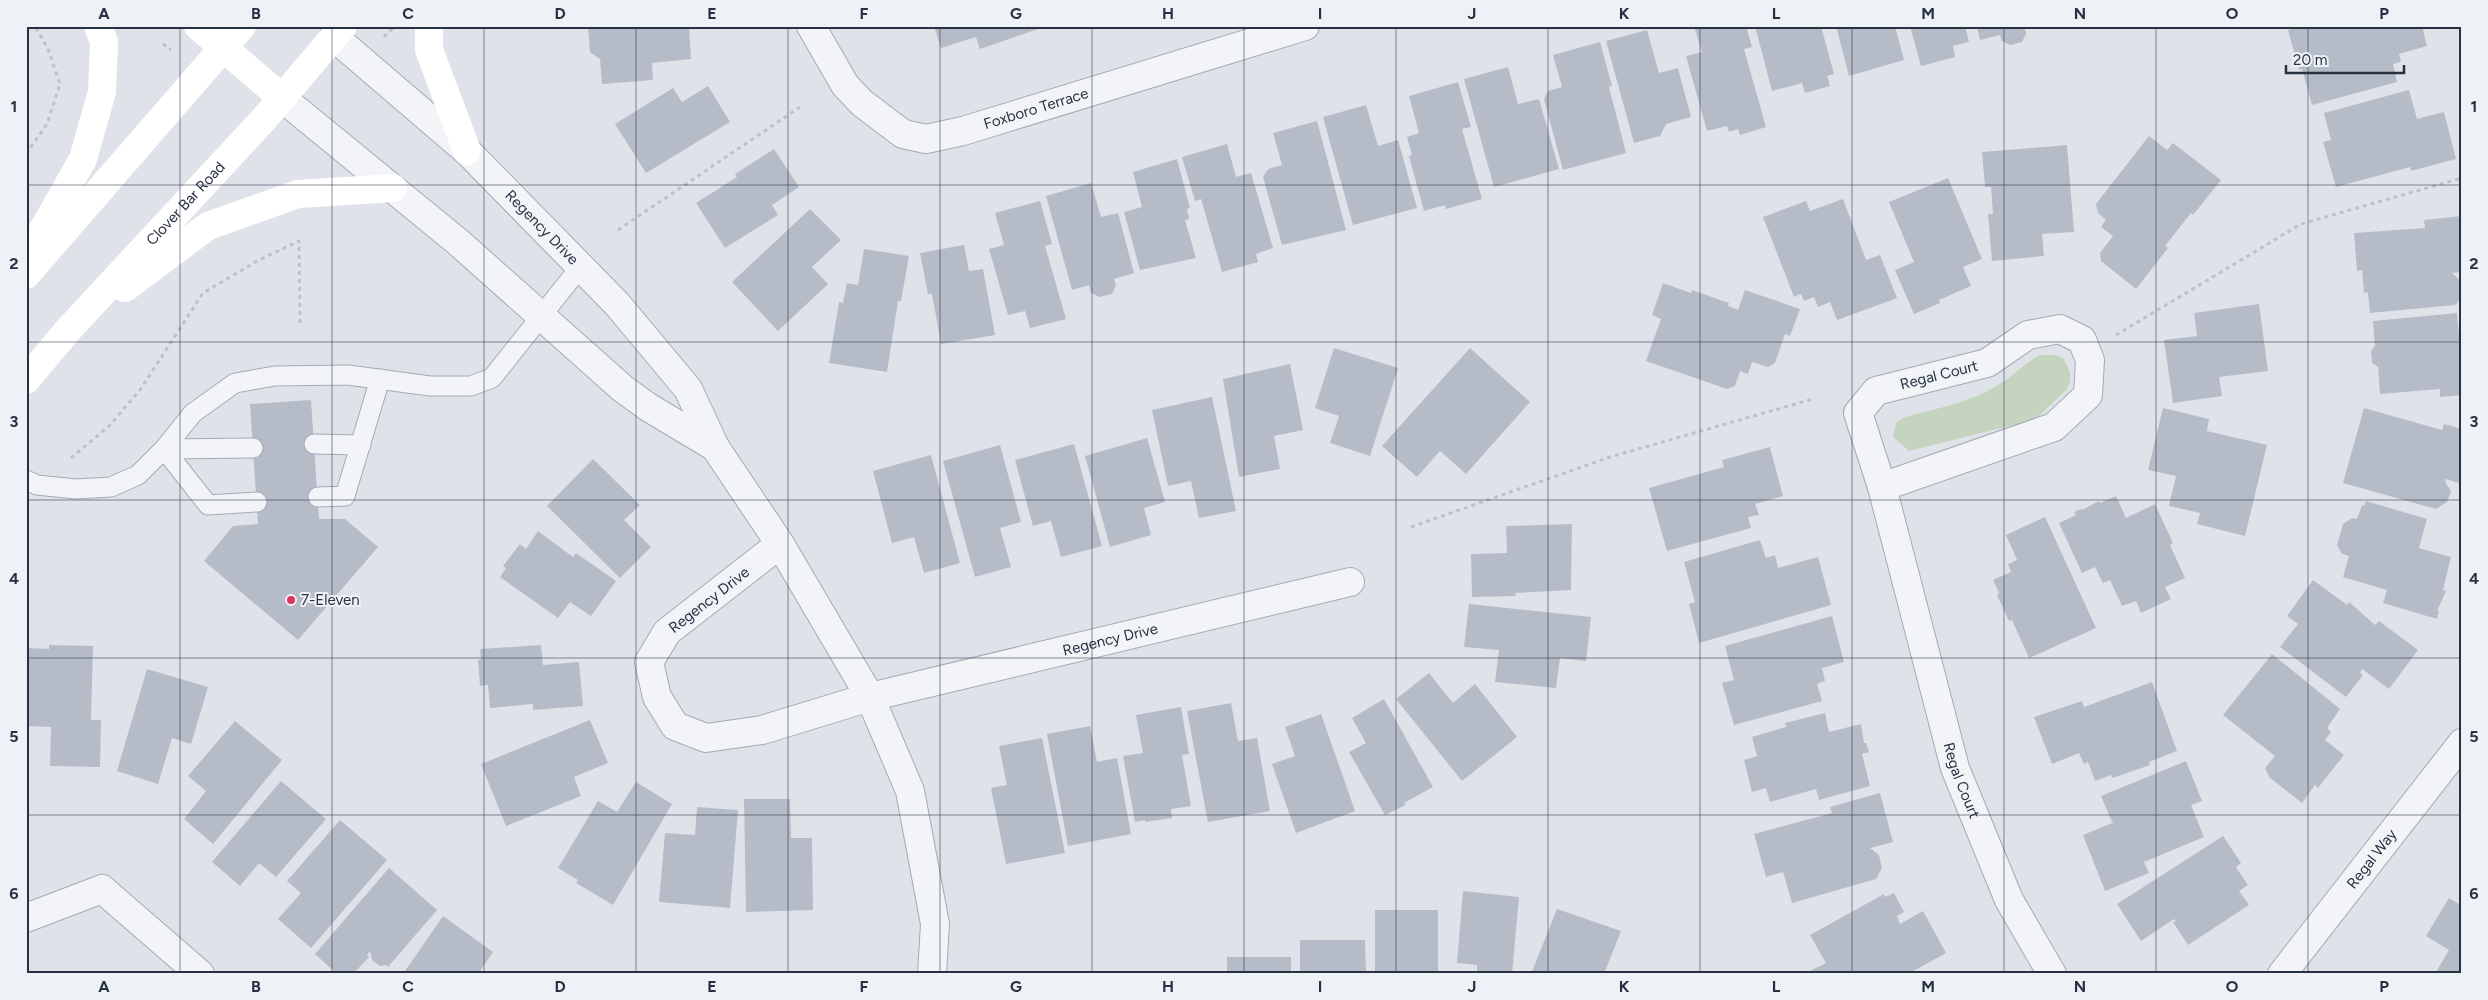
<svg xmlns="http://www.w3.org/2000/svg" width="2488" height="1000" viewBox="0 0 2488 1000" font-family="Figtree,sans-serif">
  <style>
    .green { fill: #c5d4bf }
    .building { fill: #b6bcc7 }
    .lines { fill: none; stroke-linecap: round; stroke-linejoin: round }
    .service-casing { stroke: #a4aab4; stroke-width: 21 }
    .minor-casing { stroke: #a4aab4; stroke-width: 30 }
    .tertiary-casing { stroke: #a4aab4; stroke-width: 30 }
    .path { stroke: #bdc1c8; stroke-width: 3; stroke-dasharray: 4 4; stroke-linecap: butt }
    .service { stroke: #f2f4f7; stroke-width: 19 }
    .minor { stroke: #f2f4f7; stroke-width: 28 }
    .tertiary { stroke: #f2f4f7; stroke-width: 28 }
    .secondary { stroke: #fff; stroke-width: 28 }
    .grid { fill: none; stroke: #263142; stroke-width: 1; stroke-opacity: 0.55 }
    .poi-dot { fill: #da3955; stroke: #eef2f7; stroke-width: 2 }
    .labels { text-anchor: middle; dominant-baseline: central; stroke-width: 4; stroke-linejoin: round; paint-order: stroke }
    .street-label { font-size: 15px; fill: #263142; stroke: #eef2f7 }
    .poi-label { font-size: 15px; fill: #263142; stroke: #eef2f7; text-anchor: start }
    .neatline { fill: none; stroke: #263142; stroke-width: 2 }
    .grid-label { font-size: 16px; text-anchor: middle; font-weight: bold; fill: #263142 }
  </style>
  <rect width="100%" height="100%" fill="#dfe3e9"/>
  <path class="green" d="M2040,355H2055L2063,358L2070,372V381L2067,389L2039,416L2033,420L1909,451L1893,437L1896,423L1905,417C1934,409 1967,403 1993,388C2011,379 2023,364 2040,355Z"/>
  <g class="building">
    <path d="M588,26H689L691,59L652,63L653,80L602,84L600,59L590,52Z"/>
    <path d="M934,26H1037L1038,29L980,49L976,37L941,48Z"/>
    <path d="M1694,26H1746L1752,47L1744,49L1766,127L1740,135L1738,129L1729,132L1727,126L1707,131L1686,56L1702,52Z"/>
    <path d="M1755,26H1821L1834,74L1827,76L1830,86L1805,93L1802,83L1772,91Z"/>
    <path d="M1836,26H1895L1904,60L1849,76Z"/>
    <path d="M1910,26H1965L1969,42L1953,46L1955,57L1921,66Z"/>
    <path d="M1977,26H2024L2026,34L2022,42L2010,45L2002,41L2000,35L1980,40Z"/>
    <path d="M2301,26H2422L2427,46L2399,54L2401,62L2393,64L2397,82L2312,105L2302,69L2299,70L2288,30Z"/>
    <path d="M1647,30L1659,73L1678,68L1691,117L1666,124L1660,136L1634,143L1606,41Z"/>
    <path d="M1600,42L1612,86L1609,87L1626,153L1563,170L1544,99L1548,91L1562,87L1553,55Z"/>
    <path d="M1508,67L1518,104L1539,99L1559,169L1494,187L1464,79Z"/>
    <path d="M1458,82L1471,127L1462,129L1482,199L1446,209L1445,205L1424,211L1409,156L1412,155L1407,137L1419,133L1409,96Z"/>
    <path d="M708,86L730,122L646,173L615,124L673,88L682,102Z"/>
    <path d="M2409,90L2417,119L2444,112L2456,159L2411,171L2410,167L2336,187L2323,142L2331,140L2324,113Z"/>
    <path d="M1366,105L1378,146L1398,140L1417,208L1353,225L1323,117Z"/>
    <path d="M1317,121L1346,230L1282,245L1263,177L1268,169L1282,165L1273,133Z"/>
    <path d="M2149,136L2167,150L2173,143L2221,180L2193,215L2191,213L2165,246L2168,248L2136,289L2101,261L2100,253L2113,236L2101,227L2106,220L2098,213L2096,204Z"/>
    <path d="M1227,144L1236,177L1251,173L1273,248L1256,254L1258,262L1222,272L1201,199L1195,201L1182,157Z"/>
    <path d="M2067,145L2074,232L2042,234L2044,256L1992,261L1988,214H1993L1991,187H1985L1982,152Z"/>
    <path d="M774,149L799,187L772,205L778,215L725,248L696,203L737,177L735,174Z"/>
    <path d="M1177,159L1190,208L1187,209L1189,219L1185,220L1196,258L1140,270L1124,212L1142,207L1133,172Z"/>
    <path d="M1948,178L1982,259L1963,267L1971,286L1939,300L1940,303L1914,314L1895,270L1914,262L1889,202Z"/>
    <path d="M1091,183L1101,217L1118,213L1134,273L1114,279L1116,285L1112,294L1100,297L1091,293L1089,285L1072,290L1046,196Z"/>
    <path d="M1843,199L1866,260L1880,255L1897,298L1837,320L1830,302L1818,307L1814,297L1804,301L1801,294L1794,297L1763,217L1806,201L1810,211Z"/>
    <path d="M1040,201L1052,244L1045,246L1066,319L1030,328L1025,311L1008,315L989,249L1004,245L995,213Z"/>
    <path d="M810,209L841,240L812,267L828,284L778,331L732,282Z"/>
    <path d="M2462,216V272L2452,273L2462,282V297L2455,305L2370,313L2368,292L2364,293L2362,270L2357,271L2354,233L2425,228L2424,220Z"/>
    <path d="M964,245L969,271L983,269L995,335L941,344L932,294H928L920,253Z"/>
    <path d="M864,249L909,256L901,301H898L887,372L829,363L839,302L843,303L847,283L858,285Z"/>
    <path d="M1663,283L1691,293L1692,290L1729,303L1728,306L1738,310L1745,290L1800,309L1790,336L1785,334L1775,363L1768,367L1752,362L1748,374L1740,371L1735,386L1727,389L1646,361L1661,319L1652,315Z"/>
    <path d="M2259,304L2268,371L2219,377L2222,396L2173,403L2164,340L2197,336L2194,313Z"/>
    <path d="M2457,313L2460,346H2462V395L2440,397V389L2380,394L2378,367L2372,363L2371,351L2375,346L2373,321Z"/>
    <path d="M1334,348L1398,368L1370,456L1330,443L1339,416L1315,408Z"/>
    <path d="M1470,348L1530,402L1466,474L1440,451L1417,477L1382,446Z"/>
    <path d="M1290,364L1303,430L1274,436L1280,469L1239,477L1223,379Z"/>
    <path d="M1212,397L1236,511L1199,518L1191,481L1168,486L1152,410Z"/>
    <path d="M311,400L319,519H345L378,547L298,640L204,561L233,526L258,524L250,404Z"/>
    <path d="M2163,408L2209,419L2207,431L2267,445L2245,536L2197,524L2200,513L2169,506L2176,476L2148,470Z"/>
    <path d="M2364,408L2442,430L2444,424L2462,429V484L2446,479L2445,482L2451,491L2447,502L2436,509L2343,483Z"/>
    <path d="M1147,438L1165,502L1144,508L1151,535L1110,547L1085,456Z"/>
    <path d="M1074,444L1102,546L1061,557L1051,521L1033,526L1015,460Z"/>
    <path d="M1000,445L1021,522L1000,528L1011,567L975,577L943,461Z"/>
    <path d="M1770,447L1783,496L1755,504L1759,515L1748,517L1751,528L1667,551L1649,488L1724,467L1722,460Z"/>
    <path d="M931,455L960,563L924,573L914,537L892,543L873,471Z"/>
    <path d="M593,459L640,505L624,520L651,547L620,578L547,506Z"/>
    <path d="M2116,496L2126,518L2155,504L2173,543L2170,545L2185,578L2165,587L2171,599L2141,613L2136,601L2122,606L2110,580L2103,583L2095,567L2082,573L2059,523L2076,515L2074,512L2081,509L2082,510L2099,501L2100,503Z"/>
    <path d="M2366,501L2427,519L2419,548L2451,557L2443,590L2446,591L2437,611H2439L2437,619L2383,603L2387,590L2343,577L2349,556L2342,554L2337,545L2343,524L2352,518L2357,519L2362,505L2364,506Z"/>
    <path d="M2045,517L2096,628L2029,658L2012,620L2009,621L1997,595L1999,593L1993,580L2011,572L2008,564L2017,560L2006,535Z"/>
    <path d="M1572,524L1571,590L1515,593L1516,596L1472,597L1471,554L1507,553L1506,526Z"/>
    <path d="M538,531L573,557L576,553L616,581L591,616L570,602L558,618L500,577L506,568L503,566L520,544L526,549Z"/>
    <path d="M1760,540L1766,558L1775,555L1778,568L1818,557L1831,605L1699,643L1689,604L1695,602L1684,562Z"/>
    <path d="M2313,580L2347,605L2349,602L2375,625L2379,621L2418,650L2389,689L2362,669L2360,673L2363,675L2346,697L2280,647L2298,624L2287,616Z"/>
    <path d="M1469,604L1591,617L1586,661L1560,658L1556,688L1495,682L1499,650L1464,647Z"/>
    <path d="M1832,616L1844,662L1822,668L1825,681L1817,684L1822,701L1734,725L1722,683L1734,680L1725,646Z"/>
    <path d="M49,645L93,646L91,720H101L100,767L50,766L51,727L26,726L28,648L49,649Z"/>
    <path d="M541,645L543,665L579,662L583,706L533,710V704L490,708L488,685L480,686L478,660L481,659L480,649Z"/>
    <path d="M2272,654L2340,709L2327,728L2331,732L2325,740L2344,755L2318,788L2315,785L2302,803L2269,777L2265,768L2275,756L2223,715Z"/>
    <path d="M147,669L208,687L191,744L172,738L158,784L117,771Z"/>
    <path d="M1429,673L1453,703L1475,684L1517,737L1462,781L1396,699Z"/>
    <path d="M2152,682L2177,751L2149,762L2150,765L2113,778L2111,775L2095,781L2088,762L2084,764L2079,753L2052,764L2034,717L2082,701L2084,707Z"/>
    <path d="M1384,699L1433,787L1404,803L1406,805L1385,815L1349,752L1366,743L1352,718Z"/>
    <path d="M1231,703L1238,741L1257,738L1270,811L1208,822L1187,711Z"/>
    <path d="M1181,707L1189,754L1182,755L1191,806L1171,809L1172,818L1145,822V820L1135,822L1123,756L1143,753L1136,715Z"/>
    <path d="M1825,713L1829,732L1861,724L1864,743H1866L1869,752L1862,754L1870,786L1819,800L1816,789L1770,802L1766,788L1752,792L1744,760L1757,756L1752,737L1786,727L1785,723Z"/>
    <path d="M1321,714L1355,811L1296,833L1272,764L1295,756L1285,727Z"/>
    <path d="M590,720L608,763L574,777L581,796L506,826L481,764Z"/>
    <path d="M235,721L282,760L213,844L184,819L206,791L188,776Z"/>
    <path d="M1090,726L1097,762L1117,758L1131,834L1068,846L1047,734Z"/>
    <path d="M1042,738L1065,853L1006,864L991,788L1007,785L999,746Z"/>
    <path d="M2186,761L2202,801L2191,805L2204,837L2144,862L2149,873L2105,891L2083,835L2115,822H2112L2101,796Z"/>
    <path d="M281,781L326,819L276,877L259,863L240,886L212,862Z"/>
    <path d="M636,782L672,804L613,905L576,883L578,880L558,868L598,801L617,812Z"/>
    <path d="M1880,793L1893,842L1870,848L1879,855L1882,868L1876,879L1792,903L1783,872L1766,877L1754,834L1832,813L1830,807Z"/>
    <path d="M744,799H790L791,838H812L813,910L746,912Z"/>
    <path d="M697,807L738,810L730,908L659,902L665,833L695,835Z"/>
    <path d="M340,820L387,860L311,948L278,919L301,893L287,881Z"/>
    <path d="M2223,836L2241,863L2236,867L2248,885L2239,891L2249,905L2188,945L2173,922L2176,921L2174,919L2141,941L2117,904Z"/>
    <path d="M389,868L437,910L388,967L386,965L380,966L372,960L370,951L367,955L369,957L353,974H337L315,954Z"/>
    <path d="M1463,891L1519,897L1512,974H1477V965L1457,963Z"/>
    <path d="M1894,893L1904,912L1897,916L1900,924L1923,911L1946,953L1908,974L1904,971L1899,974H1812L1810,971L1826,963L1810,935L1884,894L1885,897Z"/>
    <path d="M2449,898L2462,906V974H2435L2449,950L2426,936Z"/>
    <path d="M1557,909L1621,931L1604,974H1531Z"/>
    <rect x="1375" y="910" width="63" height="64"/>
    <path d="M443,916L493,952L478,974H403Z"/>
    <path d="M1300,940H1365L1366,974H1300Z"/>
    <rect x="1227" y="957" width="64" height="17"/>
    <rect x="1156" y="972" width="62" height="2"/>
  </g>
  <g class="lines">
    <defs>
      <g id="service">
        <path d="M314,444L361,445"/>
        <path d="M164,449L208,505L257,502"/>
        <path d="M164,449L253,448"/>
        <path d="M26,480L37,485L76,489L111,487L138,475L164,449L193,413L235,383L275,376L348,375L430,386H471L492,378L581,266"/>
        <path d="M318,497L345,496L380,379"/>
      </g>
      <g id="minor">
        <path id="s1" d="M811,26L845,85L862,103L903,134L926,139L963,131L1305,26"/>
        <path d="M2060,329L2082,340L2090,360L2088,395L2054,427L1882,487L1858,413L1876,391L1987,363L2028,335Z"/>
        <path id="s2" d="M1882,487L1955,768L2009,900L2052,974"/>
        <path id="s3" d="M780,544L667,632L649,662L657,697L675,726L706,738L762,730L870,697L1350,582"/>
        <path d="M26,918L102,889L200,974"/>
        <path id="s4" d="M2282,974L2462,743"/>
      </g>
      <g id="tertiary">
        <path id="s5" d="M334,37L467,151L617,304L688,389L715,447L780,544L870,697L910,791L935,924L932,974"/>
        <path d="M282,98L458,242L622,388L648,407L715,447"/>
      </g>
    </defs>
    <use href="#service" class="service-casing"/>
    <use href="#minor" class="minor-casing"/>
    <use href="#tertiary" class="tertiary-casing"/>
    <g class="path">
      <path d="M384,37L394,27"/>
      <path d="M163,44L171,50"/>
      <path d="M26,154L47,124L60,84L48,49L35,26"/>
      <path d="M618,230L800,107"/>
      <path d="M2116,335L2301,224L2462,178"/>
      <path d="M71,458L109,426L140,390L203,293L259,260L299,241L300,326"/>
      <path d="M1411,527L1610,457L1813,399"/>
    </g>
    <use href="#service" class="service"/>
    <use href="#minor" class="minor"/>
    <use href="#tertiary" class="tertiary"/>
    <g class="secondary">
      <path d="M198,26L282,98"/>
      <path d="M429,26V50L467,151"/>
      <path d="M29,254L83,159L102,92L104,42L98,26"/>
      <path d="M26,275L242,26"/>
      <path d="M125,288L208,226L298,194L393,188"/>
      <path id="s6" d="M26,380L69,329L264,119L343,26"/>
    </g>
  </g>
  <path class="grid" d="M180,26V974M332,26V974M484,26V974M636,26V974M788,26V974M940,26V974M1092,26V974M1244,26V974M1396,26V974M1548,26V974M1700,26V974M1852,26V974M2004,26V974M2156,26V974M2308,26V974M26,185H2462M26,342H2462M26,500H2462M26,658H2462M26,815H2462"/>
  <circle class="poi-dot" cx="291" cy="600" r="5"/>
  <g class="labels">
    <g class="street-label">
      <text stroke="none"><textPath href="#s1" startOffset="282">Foxboro Terrace</textPath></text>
      <text stroke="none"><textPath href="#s6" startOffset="238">Clover Bar Road</textPath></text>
      <text stroke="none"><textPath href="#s5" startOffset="282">Regency Drive</textPath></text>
      <text transform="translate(1939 375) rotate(-14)">Regal Court</text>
      <text transform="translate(709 600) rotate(-38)">Regency Drive</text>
      <text stroke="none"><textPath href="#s3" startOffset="698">Regency Drive</textPath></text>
      <text stroke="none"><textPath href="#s2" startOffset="304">Regal Court</textPath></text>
      <text stroke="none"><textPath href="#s4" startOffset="146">Regal Way</textPath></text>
    </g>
    <g class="poi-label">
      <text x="301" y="600">7-Eleven</text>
    </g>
  </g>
  <rect width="2488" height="1000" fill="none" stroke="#eef2f7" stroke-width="55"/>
  <path d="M2286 65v8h118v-8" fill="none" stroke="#263142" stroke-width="2.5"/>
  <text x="2293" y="65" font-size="15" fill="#263142" stroke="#eef2f7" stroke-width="4" paint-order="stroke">20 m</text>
  <rect x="28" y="28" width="2432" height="944" class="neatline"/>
  <g class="grid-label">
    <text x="104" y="19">A</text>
    <text x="256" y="19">B</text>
    <text x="408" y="19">C</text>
    <text x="560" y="19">D</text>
    <text x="712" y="19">E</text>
    <text x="864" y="19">F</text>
    <text x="1016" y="19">G</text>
    <text x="1168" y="19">H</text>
    <text x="1320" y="19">I</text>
    <text x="1472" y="19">J</text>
    <text x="1624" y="19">K</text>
    <text x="1776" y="19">L</text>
    <text x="1928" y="19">M</text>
    <text x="2080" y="19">N</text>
    <text x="2232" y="19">O</text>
    <text x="2384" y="19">P</text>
    <text x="14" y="112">1</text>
    <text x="2474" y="112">1</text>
    <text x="14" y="269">2</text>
    <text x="2474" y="269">2</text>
    <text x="14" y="427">3</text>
    <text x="2474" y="427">3</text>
    <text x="14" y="584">4</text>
    <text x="2474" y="584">4</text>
    <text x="14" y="742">5</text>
    <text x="2474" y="742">5</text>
    <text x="14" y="899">6</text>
    <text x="2474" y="899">6</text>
    <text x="104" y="992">A</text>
    <text x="256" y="992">B</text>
    <text x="408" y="992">C</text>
    <text x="560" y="992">D</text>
    <text x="712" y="992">E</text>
    <text x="864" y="992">F</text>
    <text x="1016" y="992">G</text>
    <text x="1168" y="992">H</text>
    <text x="1320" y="992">I</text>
    <text x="1472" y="992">J</text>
    <text x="1624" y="992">K</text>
    <text x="1776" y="992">L</text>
    <text x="1928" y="992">M</text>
    <text x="2080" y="992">N</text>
    <text x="2232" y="992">O</text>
    <text x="2384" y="992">P</text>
  </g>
</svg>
